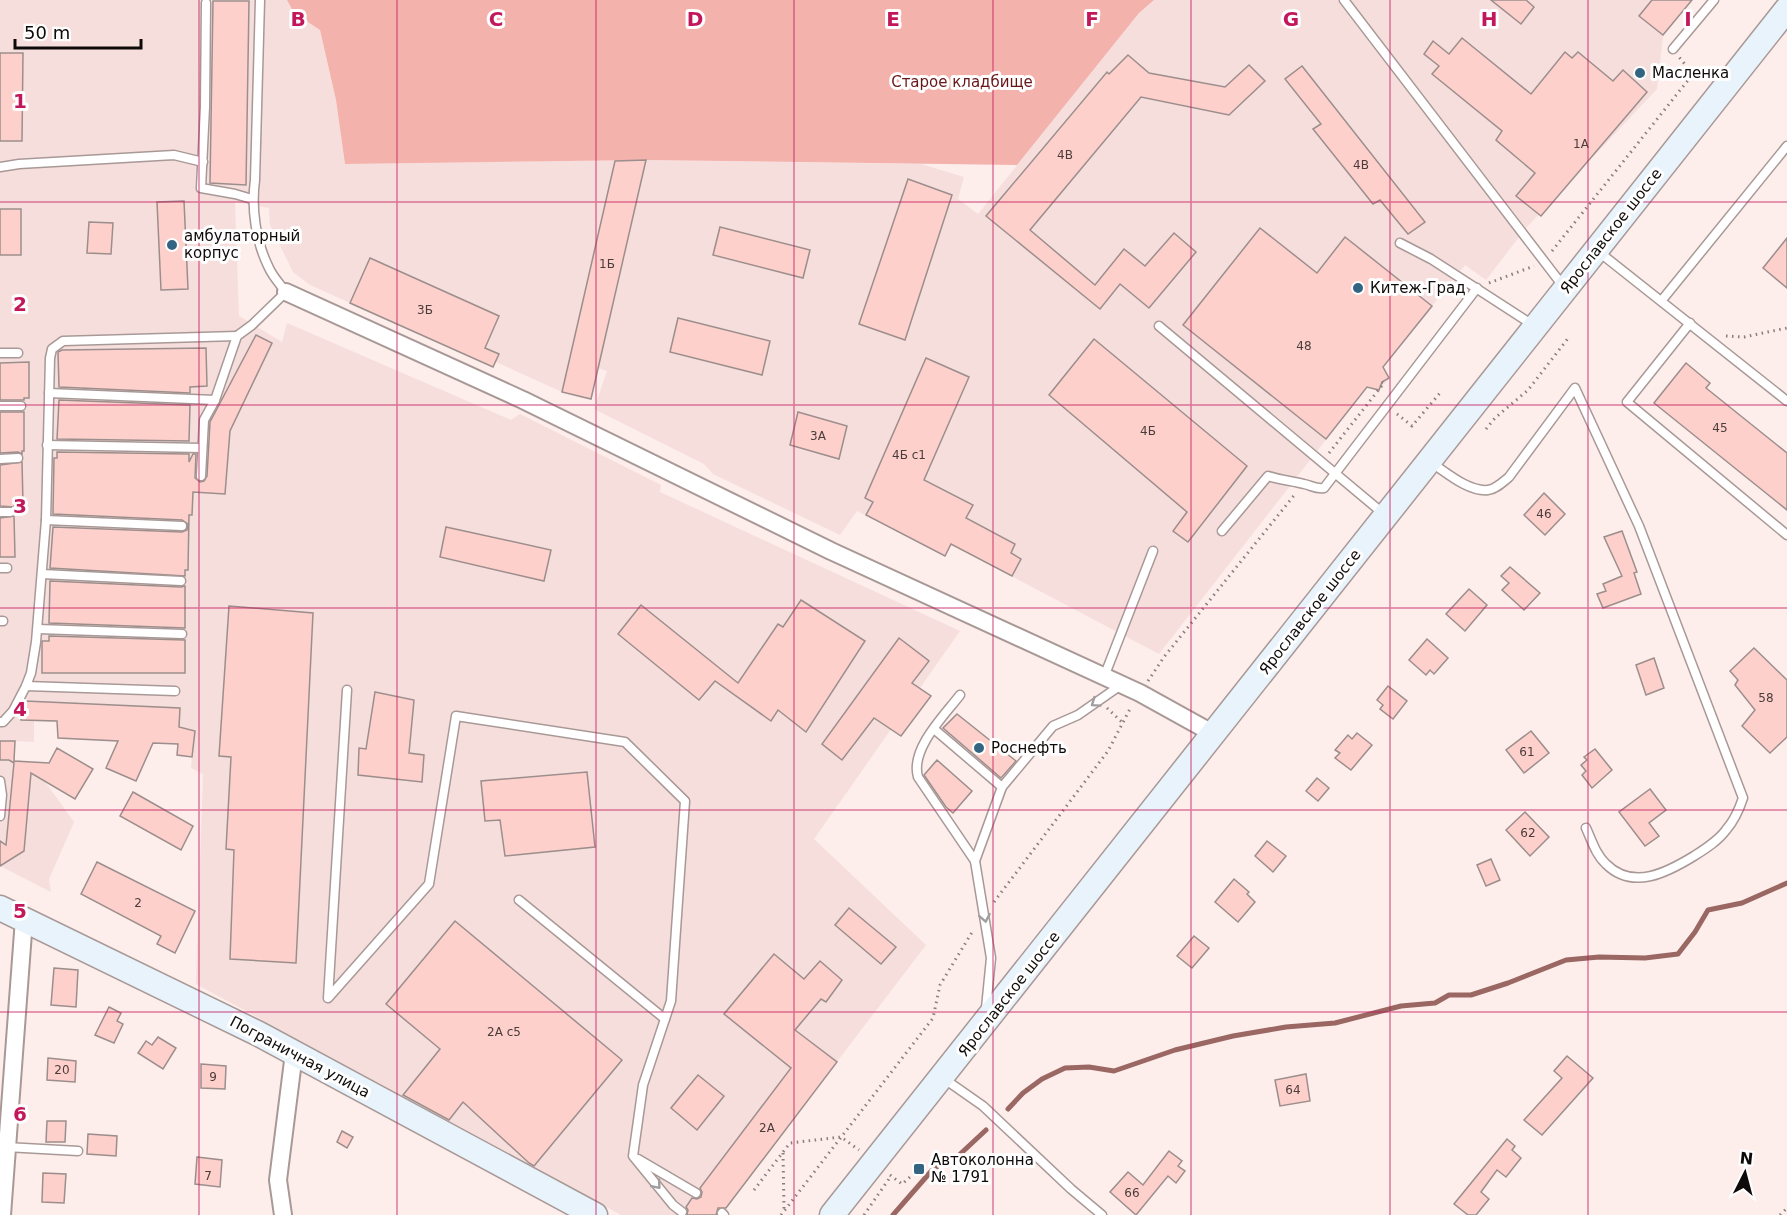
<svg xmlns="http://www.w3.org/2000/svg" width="1787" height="1215" viewBox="0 0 1787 1215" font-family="'DejaVu Sans',sans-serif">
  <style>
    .built { fill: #f6dedc }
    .green { fill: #f4b2ac }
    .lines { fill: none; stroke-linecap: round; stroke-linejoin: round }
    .stream { stroke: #9a6763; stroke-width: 5 }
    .building { fill: #fdd0cc; stroke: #9c8e8c; stroke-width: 1.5 }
    .lane-casing { stroke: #a89997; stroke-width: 11 }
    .street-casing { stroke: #a89997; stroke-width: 20 }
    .secondary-casing { stroke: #a89997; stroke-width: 27 }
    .path { stroke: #897e7d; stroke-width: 3; stroke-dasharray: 1.5 4.5; stroke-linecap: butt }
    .lane { stroke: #fff; stroke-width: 8 }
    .street { stroke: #fff; stroke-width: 16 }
    .secondary { stroke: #e8f3fb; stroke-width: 24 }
    .oneway { stroke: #9f9d9d }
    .grid { fill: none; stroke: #c2185b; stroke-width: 1.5; stroke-opacity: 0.55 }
    .poi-dot { fill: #336583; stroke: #fefefe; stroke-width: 2 }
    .labels { text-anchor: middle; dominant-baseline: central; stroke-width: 6; stroke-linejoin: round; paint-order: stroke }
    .number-label { font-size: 12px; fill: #4a3c3a }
    .poi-label { font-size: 15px; fill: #0f0a0a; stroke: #fefefe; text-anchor: start }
    .park-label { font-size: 15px; fill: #671517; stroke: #fefefe }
    .street-label { font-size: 15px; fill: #0f0a0a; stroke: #fefefe }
    .grid-label { font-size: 20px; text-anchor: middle; font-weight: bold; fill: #c2185b; stroke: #fefefe; stroke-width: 6; stroke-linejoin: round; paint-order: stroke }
  </style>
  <rect width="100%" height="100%" fill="#fdedeb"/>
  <path class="built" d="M0,0H287L294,13L320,30L336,100L345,164L646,160L921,164L964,177L958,199L978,214L1139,13L1154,0H1692L1663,36L1657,89L1526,228L1486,280L1465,265L1383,367L1389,379L1379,390L1367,387L1159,654L951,544L945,556L857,511L840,535L713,474L704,464L594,409L607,371L598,368L591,399L562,392L496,362L493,367L310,285L293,272L270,225L269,208L235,202L239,316L282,342L287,323L511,420L520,414L661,485L660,492L960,631L814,839L926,945L720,1215H621L196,984L203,774L191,768L194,731L179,727L34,721V742L15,741L14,760L31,762L74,822L49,879L51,892L0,866Z"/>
  <path class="green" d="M287,0H1154L1139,13L1017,165L646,160L345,164L336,100L320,30L294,13Z"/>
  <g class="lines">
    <g class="stream">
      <path d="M1008,1109L1023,1093L1042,1079L1065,1068L1089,1067L1114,1071L1175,1050L1233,1036L1286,1027L1335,1023L1401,1006L1435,1003L1449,995H1471L1508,983L1566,960L1599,957L1645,958L1678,954L1695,932L1708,910L1742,903L1787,883"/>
      <path d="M893,1215L934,1168L957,1157L986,1130"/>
    </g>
  </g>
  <g class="building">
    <path d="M1491,0H1526L1534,7L1521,24Z"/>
    <path d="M1652,0H1692L1663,35L1639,16Z"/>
    <path d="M213,1H249L246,185L210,183Z"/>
    <path d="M1462,38L1531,94L1565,52L1572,58L1578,52L1613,81L1623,70L1647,92L1541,216L1516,196L1535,173L1496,140L1502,131L1432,74L1439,66L1424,54L1433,41L1449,54Z"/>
    <path d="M0,53H23L22,141H0Z"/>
    <path d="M1128,55L1149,73L1225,87L1249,65L1265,81L1229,115L1141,97L1030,230L1095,285L1124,249L1145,266L1174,233L1196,252L1149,308L1120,284L1100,309L986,216L1107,72L1109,74Z"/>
    <path d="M1302,66L1425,222L1408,234L1380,200L1373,204L1313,129L1321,124L1285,79Z"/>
    <path d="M646,160L591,399L562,392L615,161Z"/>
    <path d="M908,179L952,195L905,340L859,324Z"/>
    <path d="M184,201L188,289L161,290L157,202Z"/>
    <rect x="0" y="209" width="21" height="46"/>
    <path d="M89,222L113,223L111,254L87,253Z"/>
    <path d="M720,227L810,250L803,278L713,255Z"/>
    <path d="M1260,228L1317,273L1345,237L1432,306L1383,367L1389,378L1382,382L1379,390L1367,387L1326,439L1183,325Z"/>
    <path d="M1787,238V288L1763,268Z"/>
    <path d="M370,258L499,316L485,348L499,354L493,367L350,303Z"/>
    <path d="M678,318L770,341L762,375L670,352Z"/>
    <path d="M256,335L272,343L230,431L225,494L193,492L192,515H189L188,570H185V576L50,568L53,527L182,532L187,530L188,524L182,520L53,514L54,458H57V452L189,454V462L193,454H196L195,478L200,482L204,481L207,476L210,422Z"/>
    <path d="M1094,339L1247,466L1188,542L1173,531L1187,512L1049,395Z"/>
    <path d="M206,348L207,386L190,387V393L59,387L58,352L62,350Z"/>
    <path d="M926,358L969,377L924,480L973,505L966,518L1015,544L1011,553L1021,559L1012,576L951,544L945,556L866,515L873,502L865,498Z"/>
    <path d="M29,362V398H24V400H0V363Z"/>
    <path d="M1686,363L1710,383L1706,388L1787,453V510L1654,403Z"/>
    <path d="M59,400L190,405L189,441L57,439Z"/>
    <path d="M0,412H24V451H22V454L18,452L0,453Z"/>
    <path d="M798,412L847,426L839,459L790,445Z"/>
    <path d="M22,462L23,503H14V507L0,506V465Z"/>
    <path d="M1544,493L1565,514L1545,535L1524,515Z"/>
    <path d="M14,516L15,557H0V518Z"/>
    <path d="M446,527L551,550L544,581L440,557Z"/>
    <path d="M1622,531L1637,572L1634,573L1641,594L1603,608L1597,594L1606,591L1603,584L1622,576L1604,537Z"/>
    <path d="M1510,567L1540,593L1524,610L1502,590L1509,583L1501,576Z"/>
    <path d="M50,581L181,587L185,586V628L49,623Z"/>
    <path d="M1469,589L1487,605L1465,631L1446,614Z"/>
    <path d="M801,600L865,641L806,732L778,710L771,721L715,681L699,700L618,634L641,605L738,683L778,624L783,627Z"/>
    <path d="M229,606L313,613L296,963L230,959L234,850L226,849L231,757L219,756Z"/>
    <path d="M49,636L185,640V673H42V641H49Z"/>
    <path d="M899,638L929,661L912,683L931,696L901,736L874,718L842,760L822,744Z"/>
    <path d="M1427,639L1448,658L1434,674L1430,670L1426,675L1409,660Z"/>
    <path d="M1754,648L1787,680V737L1770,753L1742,726L1755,710L1735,685L1738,680L1730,671Z"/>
    <path d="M1654,658L1664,688L1646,695L1636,665Z"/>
    <path d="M1388,686L1407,701L1393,719L1380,709L1383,705L1377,700Z"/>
    <path d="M375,692L414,700L409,753L424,755L422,782L358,775L359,748L366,749Z"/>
    <path d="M25,701L180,708L179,727L195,731L192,757L177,755L178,744L153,743L136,781L106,768L118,741L58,738L57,721L21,720L22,708Z"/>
    <path d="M957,714L1016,761L1001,778L943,728Z"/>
    <path d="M1531,731L1549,753L1524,773L1506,750Z"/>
    <path d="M1357,733L1372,745L1351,770L1335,758L1340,753L1335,750L1348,735L1352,739Z"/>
    <path d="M0,741H15L14,761L49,763L57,748L93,769L75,799L31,773L24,851L0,866V841L6,845L14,763L9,760H0Z"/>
    <path d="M1595,749L1612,770L1592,788L1582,775L1586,771L1581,765L1587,760L1584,757Z"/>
    <path d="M937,760L972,791L953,813L946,807L924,775Z"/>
    <path d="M587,772L595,847L505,856L500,820L485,821L481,781Z"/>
    <path d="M1317,778L1329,788L1318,801L1306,791Z"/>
    <path d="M1650,789L1666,810L1649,823L1659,836L1645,846L1619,812Z"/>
    <path d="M133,792L193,826L181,850L120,816Z"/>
    <path d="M1525,812L1549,837L1530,856L1506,830Z"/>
    <path d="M1267,841L1286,856L1273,872L1255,856Z"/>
    <path d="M1491,859L1500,880L1486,886L1477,865Z"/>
    <path d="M97,862L195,911L175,953L157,944L161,936L81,894Z"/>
    <path d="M1234,879L1249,892L1247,894L1255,902L1238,922L1215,902Z"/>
    <path d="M849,908L896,947L881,964L835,925Z"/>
    <path d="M455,921L622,1060L534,1166L529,1163L463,1102L449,1120L403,1095L440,1049L386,1004Z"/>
    <path d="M1194,936L1209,948L1192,968L1177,956Z"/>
    <path d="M774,954L804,979L820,961L842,980L826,1002L821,999L795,1030L837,1062L726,1208H718L716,1215H687L688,1210L686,1207L692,1198L697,1199L701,1197L702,1192L700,1188L791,1068L724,1014Z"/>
    <path d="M54,968L78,970L76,1007L51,1005Z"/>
    <path d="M109,1007L121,1013L117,1021L123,1024L114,1043L95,1035Z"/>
    <path d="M158,1037L176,1048L163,1069L138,1053L146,1041L152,1045Z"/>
    <path d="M1567,1056L1593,1078L1542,1135L1524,1120L1562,1078L1554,1071Z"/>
    <path d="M48,1058L76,1061L75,1082L47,1080Z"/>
    <path d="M201,1064L226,1066L225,1089L201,1088Z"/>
    <path d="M1306,1074L1310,1101L1280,1106L1275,1080Z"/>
    <path d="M698,1075L724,1096L697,1130L671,1108Z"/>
    <path d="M47,1121H66L65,1142H46Z"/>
    <path d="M342,1131L353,1137L347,1148L337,1142Z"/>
    <path d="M88,1134L117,1136L116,1156L87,1154Z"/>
    <path d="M1507,1139L1515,1146L1512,1150L1521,1158L1506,1177L1497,1170L1481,1192L1489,1199L1476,1215H1468L1454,1204Z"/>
    <path d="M1169,1151L1182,1161L1178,1166L1185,1171L1176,1183L1168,1176L1136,1215L1110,1192L1128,1172L1143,1185Z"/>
    <path d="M197,1157L222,1160L220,1187L195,1184Z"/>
    <path d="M43,1173L66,1174L64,1203L42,1202Z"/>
  </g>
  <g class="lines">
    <defs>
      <g id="lane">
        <path d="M1344,0L1563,286"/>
        <path d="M206,3L205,107L201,188L235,194L252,199"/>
        <path d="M1673,49L1714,0"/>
        <path d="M0,167L19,164L174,155L203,162"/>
        <path d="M1400,243L1431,259L1533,325"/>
        <path d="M1599,252L1787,401"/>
        <path d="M1662,300L1787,146"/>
        <path d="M1690,323L1627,402L1787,535"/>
        <path d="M1159,326L1385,515"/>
        <path d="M0,353H18"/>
        <path d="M49,393L215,400"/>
        <path d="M0,406H21"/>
        <path d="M47,445L202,448"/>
        <path d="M0,459L18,458"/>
        <path d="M1432,463C1447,473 1469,492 1488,490C1496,489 1503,482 1509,477L1575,388L1639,526L1743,798C1739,810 1734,821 1726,830C1718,841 1705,849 1694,856C1668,872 1633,891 1606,864C1596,855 1592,841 1586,828"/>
        <path d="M201,476L204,420L215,400L237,336L252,325L286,292C280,284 273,277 269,268C256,242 251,209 255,180L260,0"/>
        <path d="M0,512H10"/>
        <path d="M46,520L182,526"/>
        <path d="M1222,531L1268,476C1280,480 1293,481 1304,484C1313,486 1315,489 1324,488L1477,288"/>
        <path d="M0,568H7"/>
        <path d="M42,574L181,581"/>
        <path d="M0,621H3"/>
        <path d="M38,629L182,634"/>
        <path d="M1104,677L1153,551"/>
        <path d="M26,686L175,691"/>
        <path d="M347,690L328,998L429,884L456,716L625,742L685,801L671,1001L643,1085L633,1156L673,1205L682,1212"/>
        <path d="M960,695C944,716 910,749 918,777L975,861L991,958L986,1008"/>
        <path d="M0,722H3L13,711L26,686L31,673L36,642L46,520L50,358L52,349L63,341L237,336"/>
        <path d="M934,729L1002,787"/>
        <path d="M0,781L2,795L0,816"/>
        <path d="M975,861L1002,787L1053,726L1078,715L1121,685"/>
        <path d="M519,900L665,1019"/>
        <path d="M943,1078L983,1106L1071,1189L1102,1215"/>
        <path d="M6,1147L78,1151"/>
        <path d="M638,1159L696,1193"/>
        <path d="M722,1213L724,1215"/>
      </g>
      <g id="street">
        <path d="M286,292L523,400L831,551L1140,693L1214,734"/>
        <path d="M2,1215L24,919"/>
        <path d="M283,1215L278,1180L294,1053"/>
      </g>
      <g id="secondary">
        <path d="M0,908L259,1034L595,1215"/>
        <path d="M832,1215L1787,9"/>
      </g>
    </defs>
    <use href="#lane" class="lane-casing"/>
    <use href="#street" class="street-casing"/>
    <use href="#secondary" class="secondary-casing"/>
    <g class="path">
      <path d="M1552,251L1693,74L1679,57"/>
      <path d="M1489,283L1534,266"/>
      <path d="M1726,336L1744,337L1787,328"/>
      <path d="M1397,414L1412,426L1440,393"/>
      <path d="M1486,429L1495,418L1528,390L1569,337"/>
      <path d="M1329,453L1384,383L1382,382"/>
      <path d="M1148,681L1164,657L1296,493"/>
      <path d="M1107,708L1124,724"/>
      <path d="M994,902L1108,751L1131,707"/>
      <path d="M783,1153L784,1209"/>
      <path d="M890,1175L902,1184L919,1169"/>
      <path d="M754,1190L790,1143L841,1137L859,1150"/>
      <path d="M781,1215L933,1018L940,985L974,929"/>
      <path d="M864,1215L891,1176"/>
      <path d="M1780,1215L1787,1208"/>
    </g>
    <use href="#lane" class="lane"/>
    <use href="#street" class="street"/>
    <use href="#secondary" class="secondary"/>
  </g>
  <defs><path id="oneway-chevron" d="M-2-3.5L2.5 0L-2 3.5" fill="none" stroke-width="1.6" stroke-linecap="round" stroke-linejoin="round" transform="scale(1.5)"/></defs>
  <g class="oneway">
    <use href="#oneway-chevron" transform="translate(1095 703) rotate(145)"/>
    <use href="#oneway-chevron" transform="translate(985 918) rotate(79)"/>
    <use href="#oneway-chevron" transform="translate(657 1185) rotate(50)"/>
  </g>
  <path class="grid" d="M199,0V1215M397,0V1215M596,0V1215M794,0V1215M993,0V1215M1191,0V1215M1390,0V1215M1588,0V1215M0,202H1787M0,405H1787M0,608H1787M0,810H1787M0,1012H1787"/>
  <g class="poi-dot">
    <circle cx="1640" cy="73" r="6"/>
    <circle cx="172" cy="245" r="6"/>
    <circle cx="1358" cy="288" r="6"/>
    <circle cx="979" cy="748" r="6"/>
    <rect x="913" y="1163" width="12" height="12" rx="3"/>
  </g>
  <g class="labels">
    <g class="number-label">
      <text x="1581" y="144">1А</text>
      <text x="1065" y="155">4В</text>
      <text x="1361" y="165">4В</text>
      <text x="607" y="264">1Б</text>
      <text x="425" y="310">3Б</text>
      <text x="1304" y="346">48</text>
      <text x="1720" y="428">45</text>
      <text x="1148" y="431">4Б</text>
      <text x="818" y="436">3А</text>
      <text x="909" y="455">4Б с1</text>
      <text x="1544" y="514">46</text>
      <text x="1766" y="698">58</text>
      <text x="1527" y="752">61</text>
      <text x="1528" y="833">62</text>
      <text x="138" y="903">2</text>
      <text x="504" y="1032">2А с5</text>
      <text x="62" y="1070">20</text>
      <text x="213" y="1077">9</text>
      <text x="1293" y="1090">64</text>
      <text x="767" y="1128">2А</text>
      <text x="208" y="1176">7</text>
      <text x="1132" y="1193">66</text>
    </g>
    <g class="poi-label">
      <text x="1652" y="73">Масленка</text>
      <text x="184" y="236">амбулаторный<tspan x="184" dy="17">корпус</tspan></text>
      <text x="1370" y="288">Китеж-Град</text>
      <text x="991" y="748">Роснефть</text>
      <text x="931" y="1160">Автоколонна<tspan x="931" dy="17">№ 1791</tspan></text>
    </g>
    <g class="park-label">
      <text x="962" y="82">Старое кладбище</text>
    </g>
    <g class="street-label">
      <text transform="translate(1611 231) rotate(-52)">Ярославское шоссе</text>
      <text transform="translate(1310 612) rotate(-52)">Ярославское шоссе</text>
      <text transform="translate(1009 994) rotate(-52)">Ярославское шоссе</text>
      <text transform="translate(300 1057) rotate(28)">Пограничная улица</text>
    </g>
  </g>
  <g class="grid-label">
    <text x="298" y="26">B</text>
    <text x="496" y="26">C</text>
    <text x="695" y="26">D</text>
    <text x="893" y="26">E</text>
    <text x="1092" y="26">F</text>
    <text x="1291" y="26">G</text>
    <text x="1489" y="26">H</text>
    <text x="1688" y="26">I</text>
    <text x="20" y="108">1</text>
    <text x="20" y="311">2</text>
    <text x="20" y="513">3</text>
    <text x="20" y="716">4</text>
    <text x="20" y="918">5</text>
    <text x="20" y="1121">6</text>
  </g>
  <g transform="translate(1745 1173) rotate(6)" stroke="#fefefe" stroke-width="4.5" paint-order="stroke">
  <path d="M0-4.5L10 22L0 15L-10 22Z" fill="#0f0a0a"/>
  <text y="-9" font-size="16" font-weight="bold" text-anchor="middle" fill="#0f0a0a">N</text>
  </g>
  <path d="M15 39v9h126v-9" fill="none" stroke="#0f0a0a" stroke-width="3"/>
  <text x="24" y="39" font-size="18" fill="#0f0a0a" stroke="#fefefe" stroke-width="4.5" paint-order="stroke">50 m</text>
</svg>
